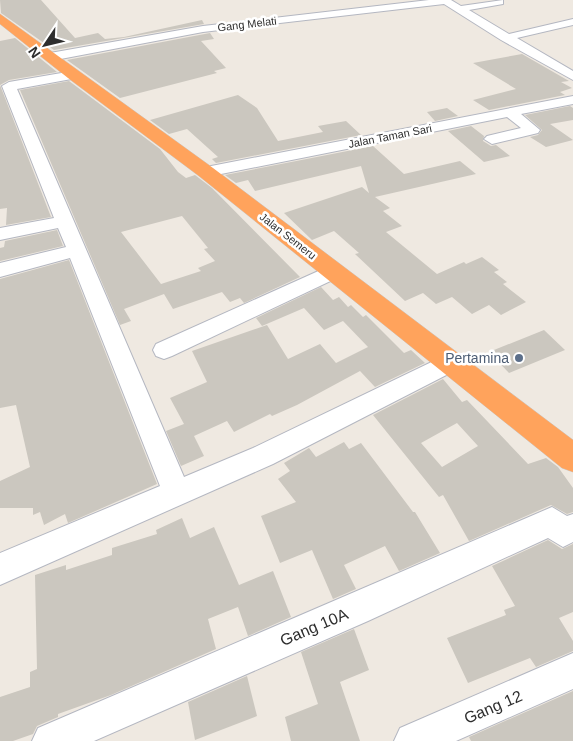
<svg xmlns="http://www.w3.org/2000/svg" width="573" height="741" viewBox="0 0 573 741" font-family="Arial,sans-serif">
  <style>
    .building { fill: #cbc7bf; fill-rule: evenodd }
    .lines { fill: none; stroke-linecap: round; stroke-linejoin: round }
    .minor-casing { stroke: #b4b7c1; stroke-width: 2 }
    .highway-casing { stroke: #c9c9c9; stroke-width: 1 }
    .minor { fill: #fff; fill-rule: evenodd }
    .highway { fill: #ffa35c; fill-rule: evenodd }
    .service-dot { fill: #5c6f8a; stroke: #fff; stroke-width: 2 }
    .labels { text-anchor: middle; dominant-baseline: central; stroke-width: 5; stroke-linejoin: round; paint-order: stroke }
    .far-street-label { font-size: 11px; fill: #2e2e2e; stroke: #fff }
    .service-label { font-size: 14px; fill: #4e5e75; stroke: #fff; text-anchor: end }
    .near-street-label { font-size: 16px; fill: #2e2e2e; stroke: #fff }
  </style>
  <rect width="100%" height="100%" fill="#efe9e1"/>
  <g class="building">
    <path d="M0,0H41L75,38L98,33L105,39L124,37L202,20L204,24L54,50L1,13Z"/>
    <path d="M210,33L214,39L201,41L226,68L214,71L217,73L120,98L67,60Z"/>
    <path d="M15,38L57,72L9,80L0,85L51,217L6,225L7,208L0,209V41Z"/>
    <path d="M522,54L569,81L561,82L572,88L560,92L565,95L489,110L473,100L516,89L473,63Z"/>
    <path d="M69,81L160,149L178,172L186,178L195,175L212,188L300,277L244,303L240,298L230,302L222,292L173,309L164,294L124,309L131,321L120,325L20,90ZM182,216L208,248L204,249L215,261L198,268L201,271L161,284L121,232Z"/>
    <path d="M238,95L257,108L278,141L323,132L318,126L346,121L361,135L216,163L212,159L218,157L187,129L169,134L150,120Z"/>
    <path d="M570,106L573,108V120L550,124L573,140L546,147L530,137L538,135L542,130L525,115Z"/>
    <path d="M447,108L458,116L435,121L427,112Z"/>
    <path d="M471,126L484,136L483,141L491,146L496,145L510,156L484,162L448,131Z"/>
    <path d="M373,146L404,174L460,161L476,174L375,197L390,208L383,211L402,226L386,232L437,274L464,262L466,264L482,257L499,270L494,272L507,282L503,284L526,302L501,315L489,305L472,314L452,297L436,304L423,293L405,301L355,254L359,253L334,231L312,240L284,213L362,187L369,193L361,166L255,191L248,180L236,183L225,175Z"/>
    <path d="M57,230L63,246L0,261V248L4,247L5,241Z"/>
    <path d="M69,260L157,484L68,523L65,514L44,525L40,512L33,515V508H0V481L30,467L16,405L0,408V279Z"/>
    <path d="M321,287L333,300L339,297L348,307L351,305L363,317L366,315L404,353L411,350L425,363L375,387L360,371L297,405L272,416L270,414L234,432L227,421L194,436L204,456L181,466L166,431L184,424L170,398L207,382L192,351L267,325L288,359L320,344L336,363L368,347L343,321L324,330L304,308L262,326L256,318Z"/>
    <path d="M544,330L565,350L509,373L489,352Z"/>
    <path d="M443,379L462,402L467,400L528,464L546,458L558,467L573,488V512L567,514L551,505L469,541L443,495L439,497L373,415ZM457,423L478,446L442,467L421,443Z"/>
    <path d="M344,442L349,449L361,443L413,512H415L440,553L399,571L385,546L344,565L356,589L333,599L312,550L280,563L261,516L296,502L278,479L290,471L284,463L309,448L316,457Z"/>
    <path d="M182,518L190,538L214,527L239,585L273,571L291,617L248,636L238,607L208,619L216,649L111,695L58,714V717L37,726L33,734L13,741H0V697L30,687V672L37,669L35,575L66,565V570L112,555V548L157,534L156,530Z"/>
    <path d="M548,540L562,549L573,544V612L559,618L573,641V651L536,667L530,658L468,683L447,638L506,615L504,610L515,606L492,566Z"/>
    <path d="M354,629L369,670L340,682L360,741H291L285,717L318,704L301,652Z"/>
    <path d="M247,676L257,716L195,740L188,702Z"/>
    <path d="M573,691V741H471L469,737Z"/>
  </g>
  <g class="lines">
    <defs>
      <g id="minor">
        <path d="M429,0H451L461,6L503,0V4L469,10L509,34L573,19V25L517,38L573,71V80L501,40L444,4L203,32L50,61L44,57L50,53L203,26Z"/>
        <path d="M73,71L77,72L79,75L77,78L17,89L184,477L253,448L442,357L450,354L458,357L462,363L458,369L273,464L0,585V553L160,486L70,258L0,277V263L66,247L58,228L0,240V228L54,218L2,86L9,82Z"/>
        <path d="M573,96V104L521,114L540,130L538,133L492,144L484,139L487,136L521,128L507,117L206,177L198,172L206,167Z"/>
        <path d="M334,264L341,266L344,271L341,276L172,356L164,359L156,356L153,350L156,344Z"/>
        <path d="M552,507L567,516L573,514V542L563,547L548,538L368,621L94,741H32L38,728Z"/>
        <path d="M573,653V689L456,741H394L400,728Z"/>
      </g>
      <path id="highway" d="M0,14L213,168L573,440V472L562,468L199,176L68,78L0,24Z"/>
    </defs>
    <use href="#minor" class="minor-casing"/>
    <use href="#highway" class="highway-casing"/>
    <use href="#minor" class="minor"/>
    <use href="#highway" class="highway"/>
  </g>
  <circle class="service-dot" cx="519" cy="358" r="5"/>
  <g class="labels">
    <g class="far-street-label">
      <text transform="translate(247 24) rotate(-7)">Gang Melati</text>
      <text transform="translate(390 136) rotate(-11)">Jalan Taman Sari</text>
      <text transform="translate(288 236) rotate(38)">Jalan Semeru</text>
    </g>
    <g class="service-label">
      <text x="509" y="358">Pertamina</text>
    </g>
    <g class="near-street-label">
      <text transform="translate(314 627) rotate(-23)">Gang 10A</text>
      <text transform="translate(493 707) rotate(-23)">Gang 12</text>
    </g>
  </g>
  <g transform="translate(45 45) rotate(235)" stroke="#ffffff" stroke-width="4" paint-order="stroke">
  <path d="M0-4L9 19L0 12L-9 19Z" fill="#2e2e2e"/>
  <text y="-8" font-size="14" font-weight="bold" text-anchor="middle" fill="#2e2e2e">N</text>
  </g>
</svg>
